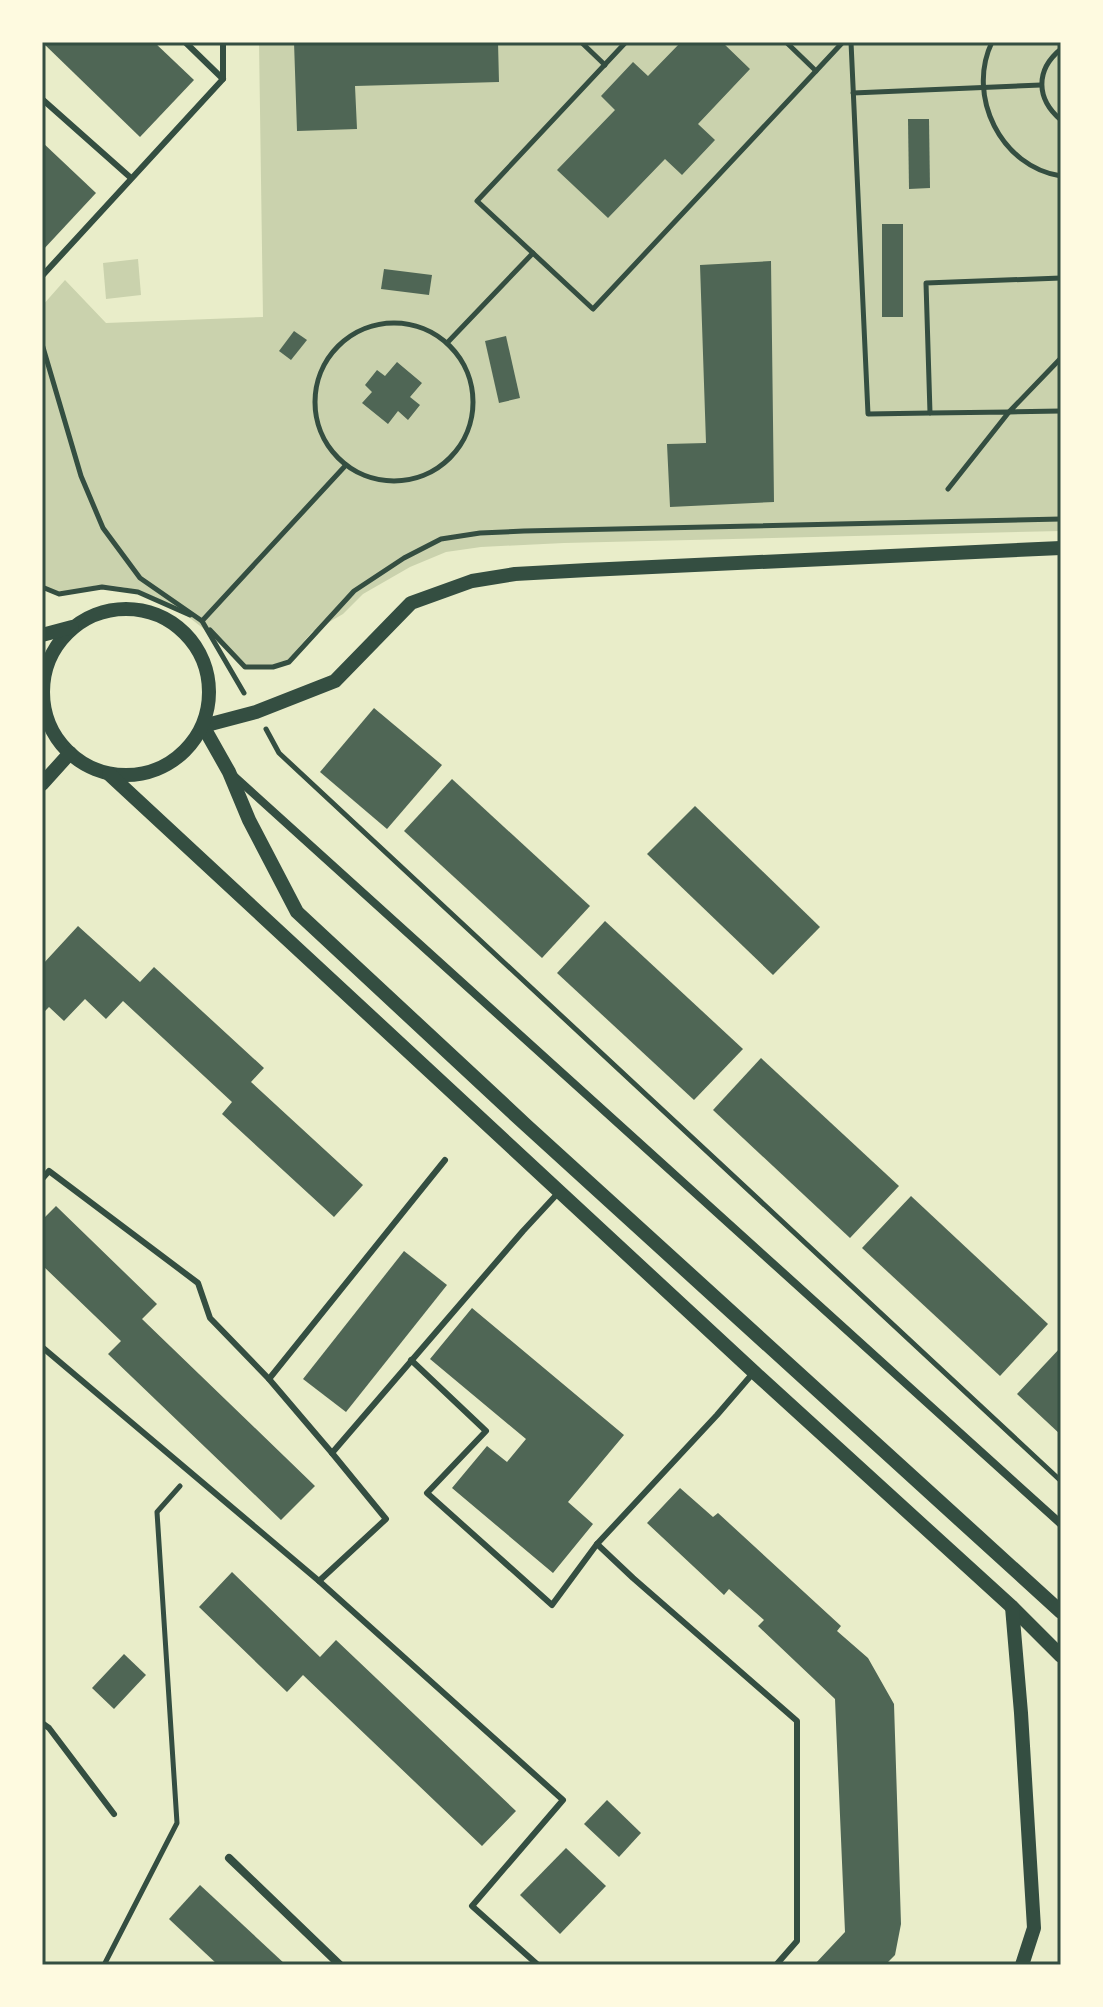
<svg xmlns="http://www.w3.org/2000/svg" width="1103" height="2007" viewBox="0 0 1103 2007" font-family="Overpass,sans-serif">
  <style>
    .green { fill: #cad2ad }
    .building { fill: #4f6655 }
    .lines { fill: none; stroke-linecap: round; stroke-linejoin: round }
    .path { stroke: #344e41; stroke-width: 5 }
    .service { stroke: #344e41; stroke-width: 6 }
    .minor { stroke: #344e41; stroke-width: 8 }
    .tertiary { stroke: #344e41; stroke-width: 14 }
    .neatline { fill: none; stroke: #344e41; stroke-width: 3 }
  </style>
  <rect width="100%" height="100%" fill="#e9edc9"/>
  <g class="green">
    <path d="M259,42H1061V531L564,543L481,547L446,552L410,567L363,594L343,614L312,632L288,660L273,666H245C205,628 161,586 102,585C88,585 73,594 59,592C54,592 47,587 42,585V306L65,280L106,323L263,317Z"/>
    <path d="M138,259L141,295L106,299L103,263Z"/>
  </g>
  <g class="building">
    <path d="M42,42H154L194,80L140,137Z"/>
    <path d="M294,42H498L499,82L355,86L357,129L297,131Z"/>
    <path d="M681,42H722L750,69L698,124L715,140L682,175L665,159L608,218L557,170L615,110L601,96L633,62L648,76Z"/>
    <path d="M908,119H929L930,188L909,189Z"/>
    <path d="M42,142L96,193L42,251Z"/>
    <rect x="882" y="224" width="21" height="93"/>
    <path d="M771,261L774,502L670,507L667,444L706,443L700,265Z"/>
    <path d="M384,269L432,275L429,295L381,289Z"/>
    <path d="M294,331L307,340L291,360L279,351Z"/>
    <path d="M506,336L520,398L499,403L485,341Z"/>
    <path d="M397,362L422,383L410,397L420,405L408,420L398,411L388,424L362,403L372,392L365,385L377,370L385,376Z"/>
    <path d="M374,708L442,765L387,829L320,772Z"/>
    <path d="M452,779L590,906L542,958L404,831Z"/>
    <path d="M695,806L820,927L773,975L647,854Z"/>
    <path d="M605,921L743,1049L694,1100L557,973Z"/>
    <path d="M78,926L140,982L154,967L264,1068L251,1082L363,1185L334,1217L222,1114L232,1102L123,1001L106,1019L85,999L64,1021L49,1007L42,1014V965Z"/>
    <path d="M761,1058L899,1186L850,1238L713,1110Z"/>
    <path d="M911,1196L1048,1324L1000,1376L862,1248Z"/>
    <path d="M56,1206L157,1304L142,1319L315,1486L281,1520L108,1354L121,1341L42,1265V1220Z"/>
    <path d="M404,1251L447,1285L346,1412L303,1379Z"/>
    <path d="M472,1308L624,1435L568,1502L593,1524L553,1573L452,1488L487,1446L507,1462L526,1439L430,1359Z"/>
    <path d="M1061,1347V1435L1017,1394Z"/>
    <path d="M680,1488L713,1517L718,1513L841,1626L837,1631L868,1658L894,1704L901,1924L895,1955L885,1965H814L845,1932L835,1699L758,1626L764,1620L729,1589L724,1595L647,1523Z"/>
    <path d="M232,1572L320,1657L336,1640L516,1811L482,1846L303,1675L287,1692L199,1607Z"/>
    <path d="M124,1654L146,1675L114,1709L92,1688Z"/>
    <path d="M607,1800L641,1833L619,1857L584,1824Z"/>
    <path d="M566,1848L606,1886L560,1934L520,1895Z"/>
    <path d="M200,1885L286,1965H218L169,1919Z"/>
  </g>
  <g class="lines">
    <g class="path">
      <path d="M581,42L605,65"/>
      <path d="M626,42L477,201L593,309L816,71"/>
      <path d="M786,42L816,71L843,42"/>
      <path d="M851,42L868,414L930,413"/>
      <path d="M992,42C966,96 1001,167 1061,176"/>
      <path d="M1061,49C1035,70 1036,99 1061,120"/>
      <path d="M853,93L1041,85"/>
      <circle cx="394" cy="402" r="79"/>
      <path d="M447,343L533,253"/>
      <path d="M42,344L81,476L103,528L140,578L202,621L244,693"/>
      <path d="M1061,358L1009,412L1061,411"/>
      <path d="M948,489L1009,412L930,413L926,283L1061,278"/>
      <path d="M42,587L59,594L102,587L138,592L190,615"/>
      <path d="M202,621L346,465"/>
      <path d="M210,630L245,667H273L289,662L354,591L404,558L441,539L480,533L524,531L1061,519"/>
      <path d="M266,729L279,753L1061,1481"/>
      <path d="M104,1965L177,1823L157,1512L180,1486"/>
    </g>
    <g class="service">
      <path d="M185,42L223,79"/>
      <path d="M42,99L131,178"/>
      <path d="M42,276L223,79V42"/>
      <path d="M445,1160L269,1379L332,1453L523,1231L559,1192"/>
      <path d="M42,1179L49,1171L198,1283L210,1318L269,1379"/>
      <path d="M42,1347L319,1581L563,1800L472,1906L538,1965"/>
      <path d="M411,1360L486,1431L427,1493L552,1605L597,1544L717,1415L754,1372"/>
      <path d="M597,1544L633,1578L797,1721V1941L776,1965"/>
      <path d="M319,1581L386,1519L332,1453"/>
      <path d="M42,1723L49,1728L114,1814"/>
    </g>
    <g class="minor">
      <path d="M234,776L1061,1524"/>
      <path d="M229,1858L340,1965"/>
    </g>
    <g class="tertiary">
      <path d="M1061,548L588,570L515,574L472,581L411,603L335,681L256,712L203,726L229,772L249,820L297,912L527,1126L1061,1612"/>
      <circle cx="126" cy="692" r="83"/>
      <path d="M42,635L72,627"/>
      <path d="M109,774L754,1372L1012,1607L1061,1656"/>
      <path d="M42,784L70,753"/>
      <path d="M1012,1607L1021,1713L1034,1928L1022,1965"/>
    </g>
  </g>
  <rect width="1103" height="2007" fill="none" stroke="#fefae0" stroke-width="88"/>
  <rect x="44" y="44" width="1015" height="1919" class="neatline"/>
</svg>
